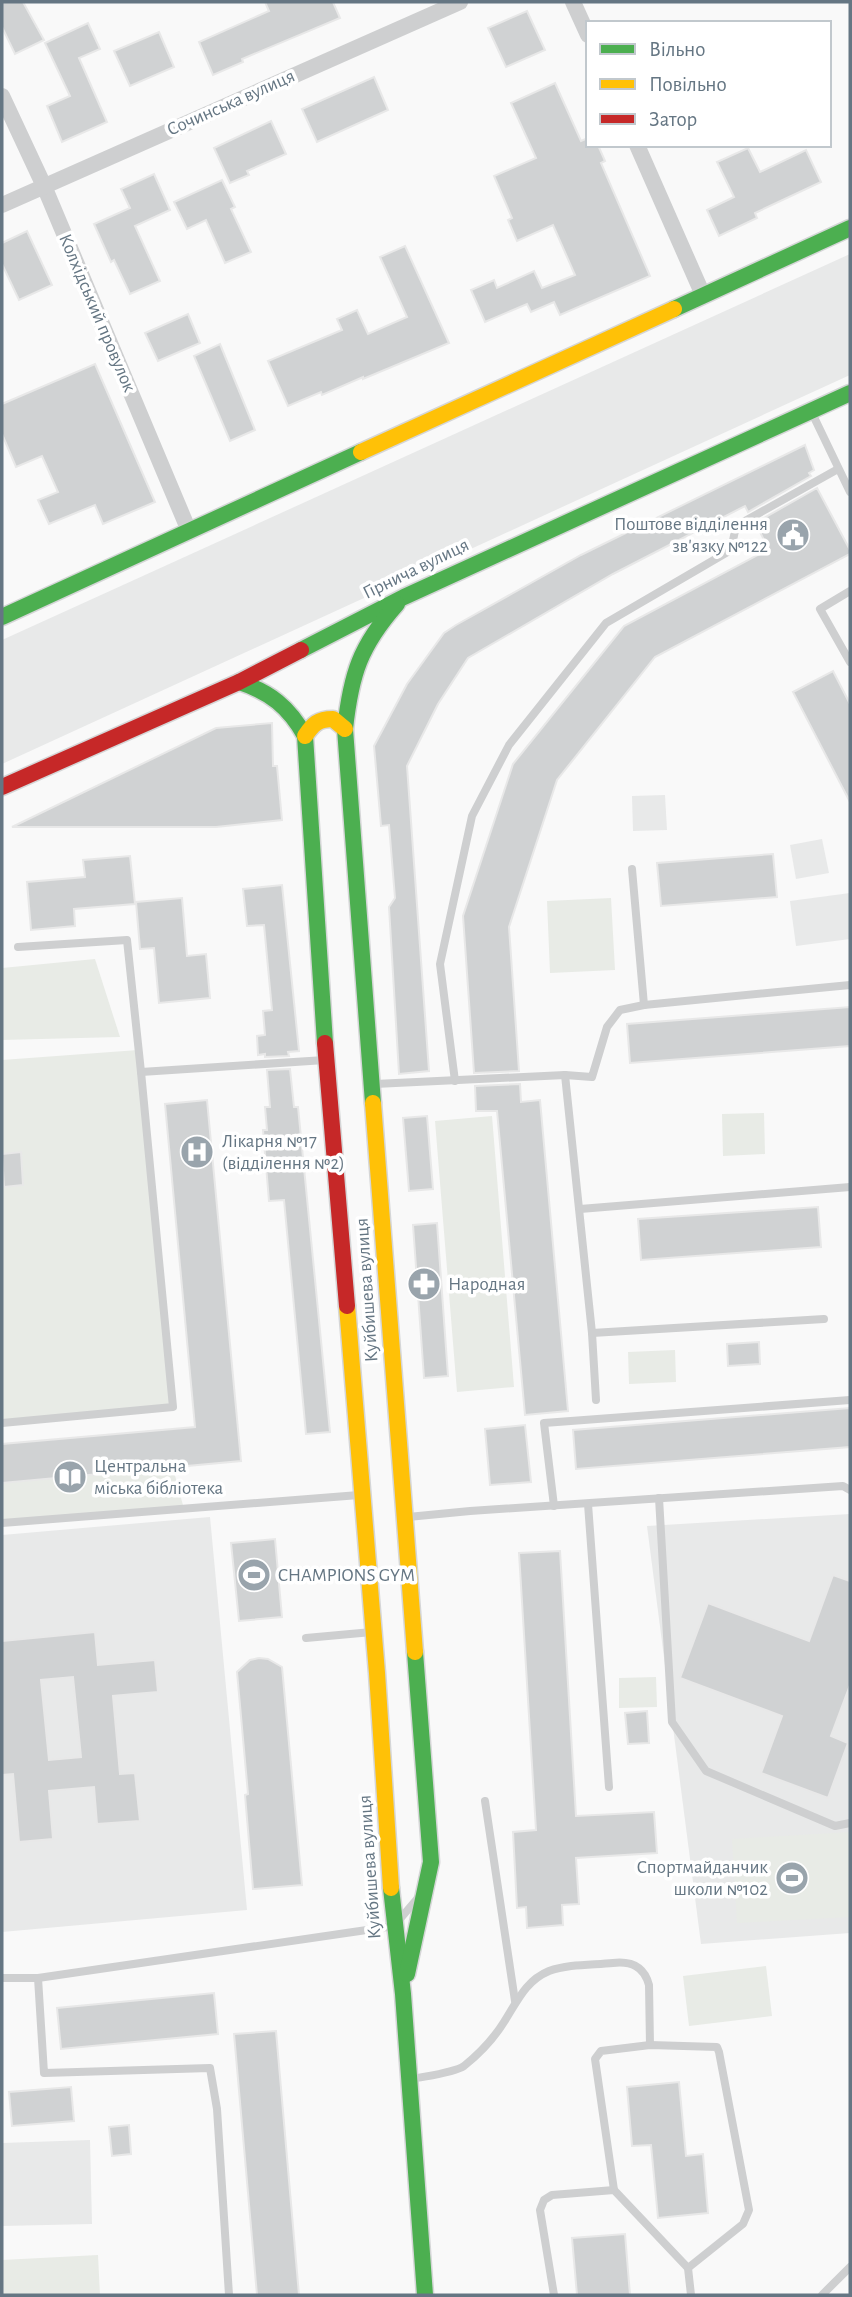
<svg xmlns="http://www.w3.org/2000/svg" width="852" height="2297" viewBox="0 0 852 2297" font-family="'Alegreya Sans',sans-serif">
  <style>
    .built { fill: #e8e9e9 }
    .green { fill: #e8ebe6 }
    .building { fill: #d0d2d3; stroke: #e8e8e8; stroke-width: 2; fill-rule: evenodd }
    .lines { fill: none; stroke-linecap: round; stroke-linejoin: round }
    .fast-casing { stroke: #d5d6d7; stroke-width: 19 }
    .slow-casing { stroke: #d5d6d7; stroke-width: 19 }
    .jam-casing { stroke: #d5d6d7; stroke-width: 19 }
    .lane { stroke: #cecfd0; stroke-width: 8 }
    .street { stroke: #cecfd0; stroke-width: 16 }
    .fast { stroke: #4caf50; stroke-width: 16 }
    .slow { stroke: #ffc107; stroke-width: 16 }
    .jam { stroke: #c62828; stroke-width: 16 }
    .labels { text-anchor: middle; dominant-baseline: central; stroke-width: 7; stroke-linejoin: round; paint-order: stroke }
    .street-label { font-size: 19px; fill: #657683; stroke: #fff }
    .poi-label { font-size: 19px; fill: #657683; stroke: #fff; text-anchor: start }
  </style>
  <rect width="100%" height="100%" fill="#f9f9f9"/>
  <g class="built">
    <path d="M850,254V375L2,764V640Z"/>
    <path d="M665,795L667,830L633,831L632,796Z"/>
    <path d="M822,839L829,873L796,879L790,845Z"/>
    <path d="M850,893V939L796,946L790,901Z"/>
    <path d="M850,1514V1933L701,1944L647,1526Z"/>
    <path d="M210,1517L247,1910L2,1932V1535Z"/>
    <path d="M90,2140L92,2224L2,2226V2143Z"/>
  </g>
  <g class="green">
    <path d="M611,898L615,970L550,973L547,901Z"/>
    <path d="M95,959L120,1037L2,1040V968Z"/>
    <path d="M138,1050L173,1407L2,1423V1060Z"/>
    <path d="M764,1113L765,1154L723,1156L722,1114Z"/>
    <path d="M492,1116L514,1387L457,1392L435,1121Z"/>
    <path d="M675,1350L676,1382L629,1384L628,1352Z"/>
    <path d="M173,1468L184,1509L2,1523V1483Z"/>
    <path d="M656,1677L657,1707L619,1708V1678Z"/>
    <path d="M850,1832V1917L737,1923L732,1839Z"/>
    <path d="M766,1966L772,2016L689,2026L683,1976Z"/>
    <path d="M98,2255L100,2295H2V2260Z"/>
  </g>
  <g class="building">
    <path d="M2,2H23L44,40L15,54L2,27Z"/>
    <path d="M265,2H333L340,18L242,59L243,62L213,75L199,42L269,11Z"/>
    <path d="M527,11L545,50L506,67L488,28Z"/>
    <path d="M88,23L100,49L79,58L107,122L62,142L47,106L70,96L45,43Z"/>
    <path d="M159,32L174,67L130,86L114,51Z"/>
    <path d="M374,77L388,110L317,142L302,109Z"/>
    <path d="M555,83L581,141L588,138V145H598L605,161L601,163L650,276L560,315L554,302L531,312L527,304L485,322L471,290L494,280L497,288L534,271L542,288L575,275L553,225L517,241L508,220L512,218L494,176L536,158L511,103Z"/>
    <path d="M271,121L286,154L247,171L249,175L230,183L214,148Z"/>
    <path d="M748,148L760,172L806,150L821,182L755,213L757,218L719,236L707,210L734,197L717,162Z"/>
    <path d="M154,174L170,210L135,226L160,281L130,294L114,260L111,262L94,224L130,208L121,189Z"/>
    <path d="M222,180L235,207L231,209L251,252L225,263L206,220L187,229L174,202Z"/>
    <path d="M27,231L52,285L19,300L2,264V243Z"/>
    <path d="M405,246L449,343L363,379V377L322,395L321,392L288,406L268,361L342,330L337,319L357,310L368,334L407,317L380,257Z"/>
    <path d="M188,314L200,343L158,361L145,333Z"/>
    <path d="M220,344L255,430L230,441L194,356Z"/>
    <path d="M95,364L155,502L103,524L95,505L49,524L38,500L58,492L42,456L16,467L2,434V404Z"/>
    <path d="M805,445L814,470L809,473L811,476L748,512L745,506L613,574L468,658L438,704L407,766L429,1071L399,1074L389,907L395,898L389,825L381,826L374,746L407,684L444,633L456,625L581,555Z"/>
    <path d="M817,488L850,550V554L655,657L557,780L509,927L519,1071L474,1073L463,916L513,764L624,626L769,549L755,523Z"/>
    <path d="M833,671L850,704V802L793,692Z"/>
    <path d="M272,723L273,766H277L282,820L216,827H12L216,728Z"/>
    <path d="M773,854L777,897L661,906L657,863Z"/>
    <path d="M130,856L135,904L74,909L75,926L31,930L27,882L85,877L83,860Z"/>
    <path d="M282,885L299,1051L288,1052L289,1056L265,1057V1054L258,1055L257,1036L265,1035L263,1011L272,1010L264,925L247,926L243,889Z"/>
    <path d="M182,898L187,956L206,954L210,998L159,1003L154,948L140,949L136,902Z"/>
    <path d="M850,1007V1046L630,1063L627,1024Z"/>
    <path d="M290,1069L294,1107H298L330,1432L306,1434L284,1200L269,1201L263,1130H267L265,1107H270L267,1070Z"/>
    <path d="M520,1084L521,1102L540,1100L568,1411L525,1415L497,1111H476L475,1086Z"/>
    <path d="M207,1100L241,1461L2,1483V1444L195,1427L165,1104Z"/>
    <path d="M427,1116L433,1189L409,1191L403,1118Z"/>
    <path d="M21,1152L23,1185L4,1187L2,1154Z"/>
    <path d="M818,1207L821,1247L641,1260L638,1219Z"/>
    <path d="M437,1223L448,1376L424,1378L413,1225Z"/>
    <path d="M759,1342L760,1364L728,1366L727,1344Z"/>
    <path d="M850,1408V1447L576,1469L573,1430Z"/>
    <path d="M525,1425L531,1482L490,1485L485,1429Z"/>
    <path d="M275,1539L282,1617L239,1621L231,1543Z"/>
    <path d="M560,1551L576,1816L654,1812L657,1853L576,1858L579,1904L562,1905L563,1925L527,1928L526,1907L517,1908L513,1832L536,1830L519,1553Z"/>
    <path d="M833,1575L850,1581V1685L831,1736L848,1743L828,1798L761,1773L782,1716L680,1678L708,1603L809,1641Z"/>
    <path d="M95,1632L98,1665L155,1660L158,1692L113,1696L120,1774L135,1773L140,1821L97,1824L94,1787L49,1791L53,1839L19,1842L13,1774L2,1775V1641ZM73,1677L81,1757L49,1760L41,1680Z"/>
    <path d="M259,1658L268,1659L282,1667L302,1885L253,1889L245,1795L248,1794L237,1672L250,1660Z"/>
    <path d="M647,1711L649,1743L628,1744L625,1713Z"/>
    <path d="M214,1993L218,2034L61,2049L57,2008Z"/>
    <path d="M276,2031L299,2295H257L234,2034Z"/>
    <path d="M679,2082L686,2156L703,2154L708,2213L658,2218L651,2145L632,2146L627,2087Z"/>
    <path d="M71,2087L74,2121L12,2126L9,2092Z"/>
    <path d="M129,2125L131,2154L112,2156L109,2127Z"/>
    <path d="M625,2234L630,2295H577L572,2238Z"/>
  </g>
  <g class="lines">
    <defs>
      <g id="fast">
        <path d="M674,309L850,228"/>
        <path d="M2,617L361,452"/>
        <path d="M301,650L404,597L850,393"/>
        <path d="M239,682C270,692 289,707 305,736L325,1043"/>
        <path d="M373,1103L345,729C351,674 360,646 397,604"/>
        <path d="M391,1888L403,1994L425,2295"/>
        <path d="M407,1974L431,1862L415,1652"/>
      </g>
      <g id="slow">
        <path d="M361,452L674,309"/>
        <path d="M305,736C313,724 318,719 333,719L345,729"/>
        <path d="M373,1103L415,1652"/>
        <path d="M347,1306L377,1673L391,1888"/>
      </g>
      <g id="jam">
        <path d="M2,787L239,682L301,650"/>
        <path d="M325,1043L347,1306"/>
      </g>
    </defs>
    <use href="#fast" class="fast-casing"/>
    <use href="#slow" class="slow-casing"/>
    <use href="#jam" class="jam-casing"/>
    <g class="lane">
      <path d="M812,413L850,492"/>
      <path d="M850,591L820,609L850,662"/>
      <path d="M632,869L644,1005"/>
      <path d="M18,947L127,940L141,1072"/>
      <path d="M565,1075L592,1077L607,1027L620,1010L644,1005L850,985"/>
      <path d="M455,1081L440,964L472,816L509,745L606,623L731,550L736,526L838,469"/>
      <path d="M375,1084L565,1075L592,1333L596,1400"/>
      <path d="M580,1209L850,1187"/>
      <path d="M592,1333L824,1319"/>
      <path d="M2,1423L173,1407L141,1072L325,1060"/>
      <path d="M659,1498L672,1722L706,1771L835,1826L850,1823"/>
      <path d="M588,1504L609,1787"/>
      <path d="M554,1506L544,1423L850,1400"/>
      <path d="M408,1517L470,1511L843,1486L850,1490"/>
      <path d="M2,1523L359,1495"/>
      <path d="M306,1638L372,1632"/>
      <path d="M485,1801L515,2001"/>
      <path d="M2,1978H38L394,1926L417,1899"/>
      <path d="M38,1978L44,2073L210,2068L217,2109L229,2295"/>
      <path d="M412,2079C426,2076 454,2073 464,2066C479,2054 494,2038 504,2022C517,2002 525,1981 549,1971C568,1964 592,1965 613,1963C631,1961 644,1966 649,1985L650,2045"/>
      <path d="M614,2190L595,2059L601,2051L650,2045L717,2047L719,2052L749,2210L743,2224L688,2268"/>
      <path d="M554,2295L540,2210L544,2200L552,2195L614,2190L688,2268L691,2295"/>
      <path d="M822,2295L850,2267"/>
    </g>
    <g class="street">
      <path d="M573,2L588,35"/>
      <path d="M2,96L44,186L189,531"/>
      <path d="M637,145L703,295"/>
      <path d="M2,205L460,2"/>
    </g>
    <use href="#fast" class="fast"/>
    <use href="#slow" class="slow"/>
    <use href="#jam" class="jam"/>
  </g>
  <defs>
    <symbol id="civic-disc" viewBox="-11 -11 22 22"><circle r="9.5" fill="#99a4ac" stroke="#fff"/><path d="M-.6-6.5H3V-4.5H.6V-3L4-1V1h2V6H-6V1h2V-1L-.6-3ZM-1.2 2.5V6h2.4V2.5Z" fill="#fff"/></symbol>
    <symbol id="hospital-disc" viewBox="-11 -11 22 22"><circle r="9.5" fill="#99a4ac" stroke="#fff"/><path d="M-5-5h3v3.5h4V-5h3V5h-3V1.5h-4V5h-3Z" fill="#fff"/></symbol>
    <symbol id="pharmacy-disc" viewBox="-11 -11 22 22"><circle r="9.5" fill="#99a4ac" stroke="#fff"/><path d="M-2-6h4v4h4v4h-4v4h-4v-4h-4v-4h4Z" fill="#fff"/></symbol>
    <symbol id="library-disc" viewBox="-11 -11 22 22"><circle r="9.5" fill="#99a4ac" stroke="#fff"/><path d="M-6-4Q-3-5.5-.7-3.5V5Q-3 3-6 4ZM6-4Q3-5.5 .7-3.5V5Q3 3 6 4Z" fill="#fff"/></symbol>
    <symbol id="stadium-disc" viewBox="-11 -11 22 22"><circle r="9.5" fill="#99a4ac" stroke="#fff"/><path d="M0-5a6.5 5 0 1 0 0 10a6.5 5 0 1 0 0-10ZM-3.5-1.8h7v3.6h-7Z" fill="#fff"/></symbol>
  </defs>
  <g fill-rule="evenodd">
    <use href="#civic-disc" x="774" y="516" width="38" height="38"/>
    <use href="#hospital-disc" x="178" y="1133" width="38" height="38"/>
    <use href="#pharmacy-disc" x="405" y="1265" width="38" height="38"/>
    <use href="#library-disc" x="51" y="1458" width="38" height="38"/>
    <use href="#stadium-disc" x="235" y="1556" width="38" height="38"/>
    <use href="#stadium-disc" x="773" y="1859" width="38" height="38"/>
  </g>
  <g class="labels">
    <g class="street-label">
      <text transform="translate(231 103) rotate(-24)">Сочинська вулиця</text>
      <text transform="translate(97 313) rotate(67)">Колхідський провулок</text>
      <text transform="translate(416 569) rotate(-26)">Гірнича вулиця</text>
      <text transform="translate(367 1290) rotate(-94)">Куйбишева вулиця</text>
      <text transform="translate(370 1867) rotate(-94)">Куйбишева вулиця</text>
    </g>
    <g class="poi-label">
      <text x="768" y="524" text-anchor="end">Поштове відділення<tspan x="768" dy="22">зв'язку №122</tspan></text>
      <text x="222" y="1141">Лікарня №17<tspan x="222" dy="22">(відділення №2)</tspan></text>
      <text x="448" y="1284">Народная</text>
      <text x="94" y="1466">Центральна<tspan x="94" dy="22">міська бібліотека</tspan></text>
      <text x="278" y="1575">CHAMPIONS GYM</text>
      <text x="768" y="1867" text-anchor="end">Спортмайданчик<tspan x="768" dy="22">школи №102</tspan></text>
    </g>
  </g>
  <rect width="852" height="2297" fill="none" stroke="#657683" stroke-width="7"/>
  <rect x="586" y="21" width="245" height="126" fill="#ffffff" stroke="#c1c8cd" stroke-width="2"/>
  <rect x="600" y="44" width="35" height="10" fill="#4caf50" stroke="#c1c8cd" stroke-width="2"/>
  <text x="649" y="56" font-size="21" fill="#657683">Вільно</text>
  <rect x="600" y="79" width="35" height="10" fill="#ffc107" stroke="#c1c8cd" stroke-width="2"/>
  <text x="649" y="91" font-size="21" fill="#657683">Повільно</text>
  <rect x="600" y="114" width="35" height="10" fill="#c62828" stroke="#c1c8cd" stroke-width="2"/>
  <text x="649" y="126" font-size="21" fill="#657683">Затор</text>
</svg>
